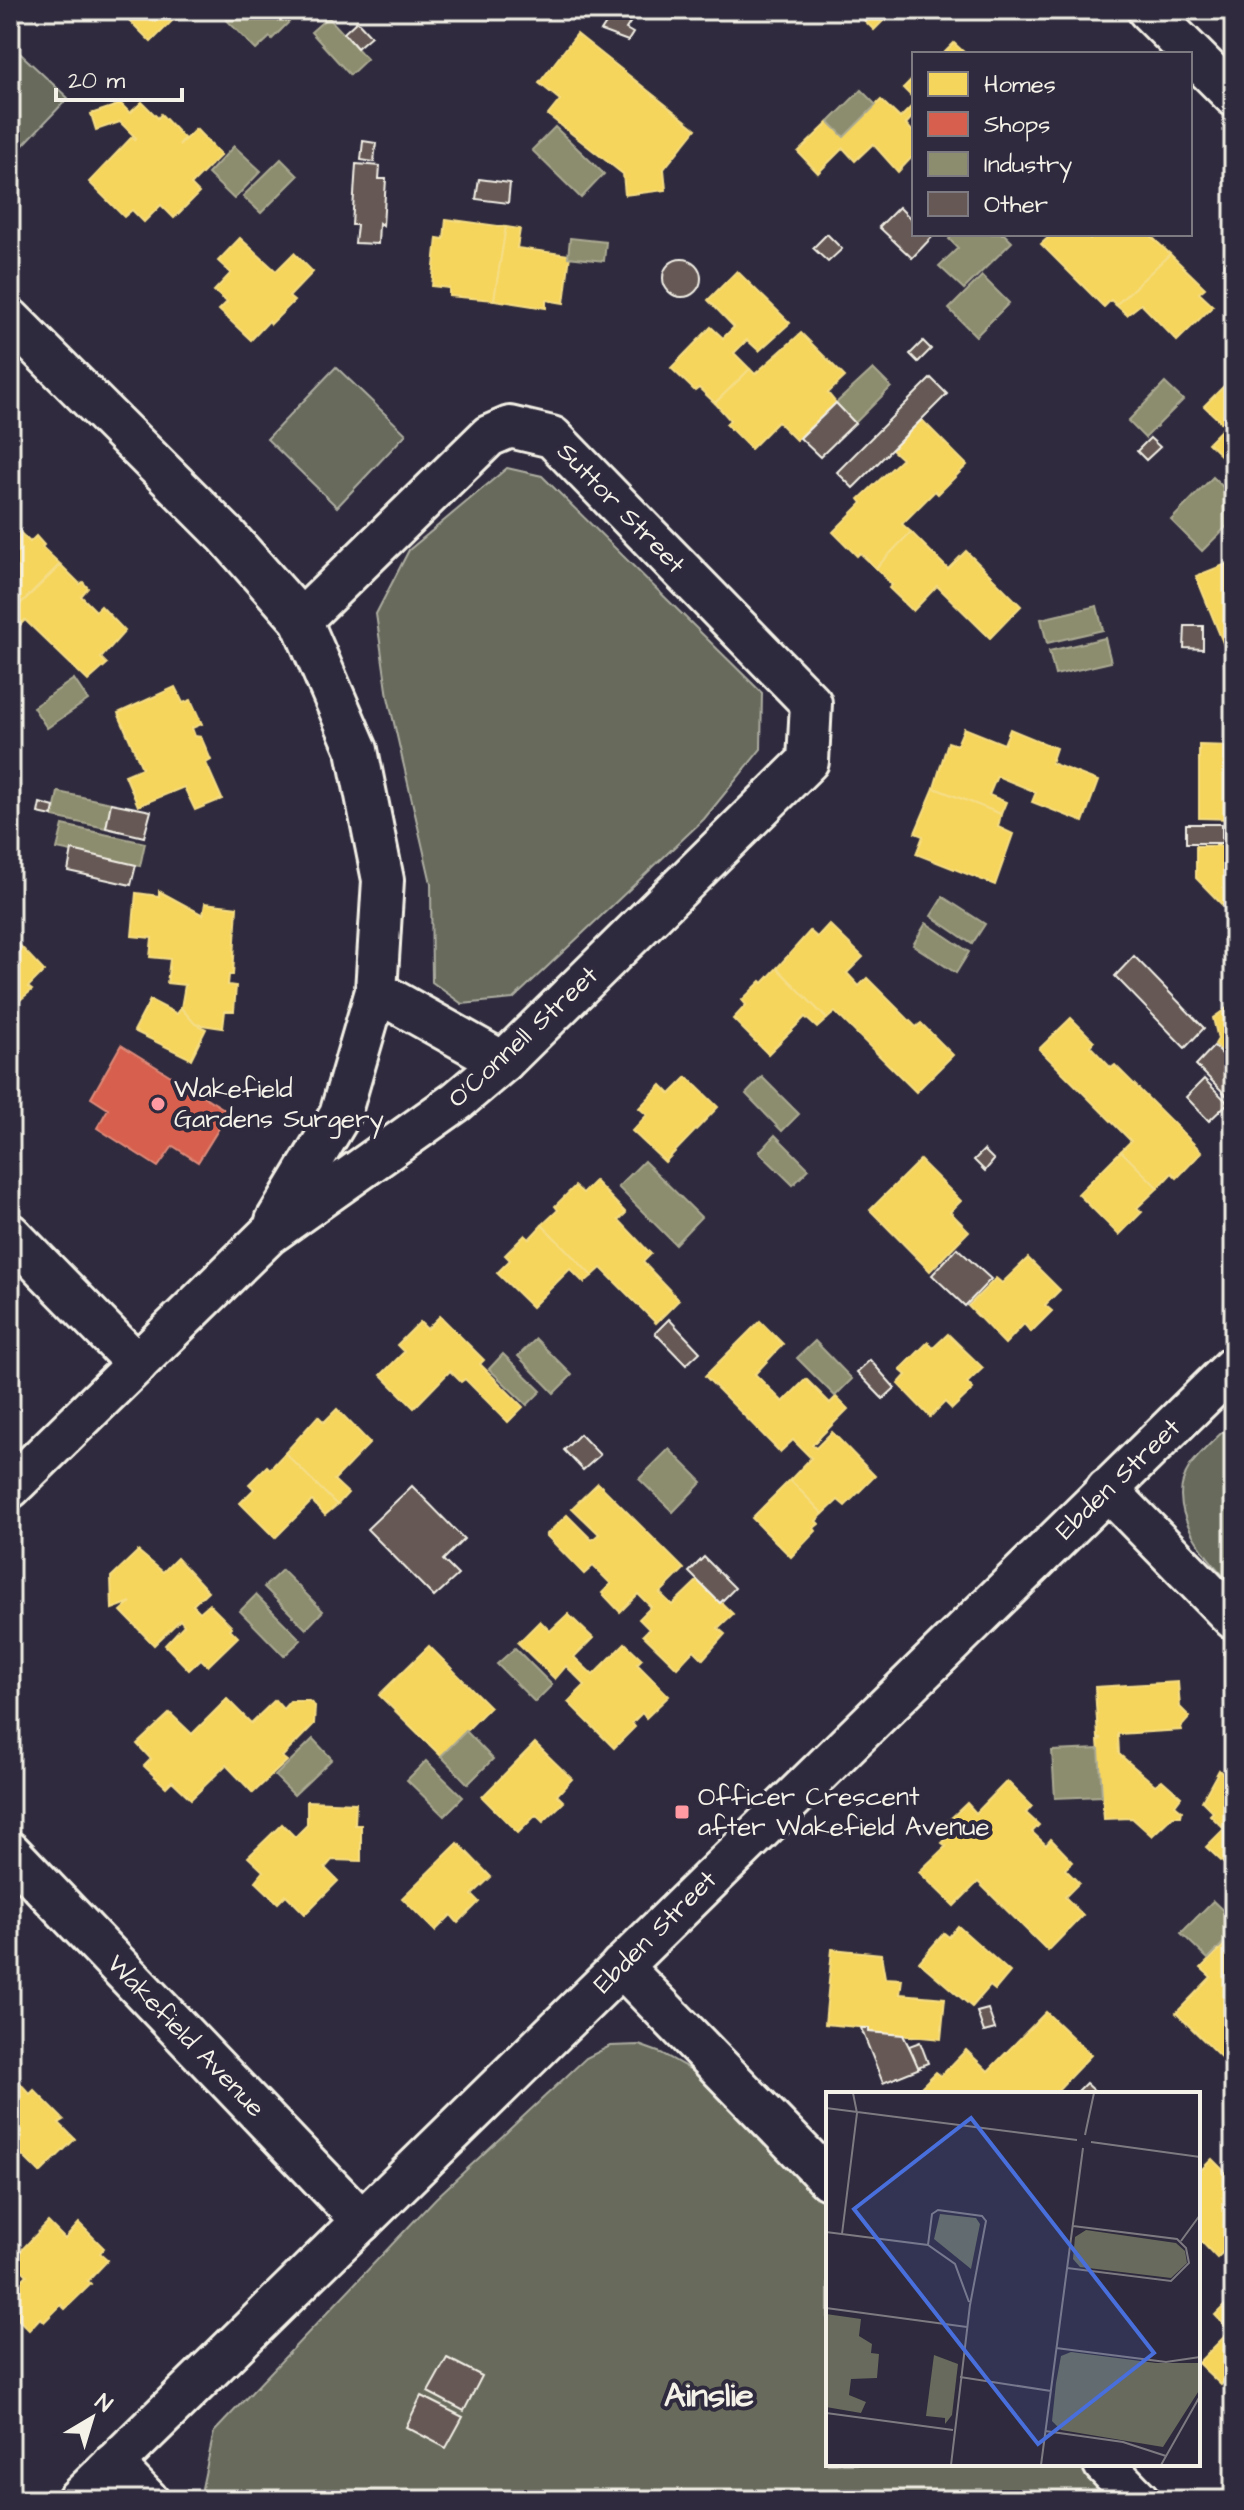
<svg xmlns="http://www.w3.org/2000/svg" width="1244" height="2510" viewBox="0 0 1244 2510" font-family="'Architects Daughter',sans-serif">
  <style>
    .green { fill: #676a5c; stroke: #aeaea2; stroke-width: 2 }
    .homes { fill: #f6d55c; stroke: #f5dd86; stroke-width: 2 }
    .shops { fill: #d6604d; stroke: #df8c7c; stroke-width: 2 }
    .industry { fill: #8c8c6e; stroke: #abaa93; stroke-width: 2 }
    .building { fill: #665955; stroke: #f4f1e8; stroke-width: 2 }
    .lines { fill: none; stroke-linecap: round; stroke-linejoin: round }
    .minor-casing { stroke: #f4f1e8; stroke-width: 46 }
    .minor { stroke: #2f2a3d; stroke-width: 40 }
    .poi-dot { fill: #ff9aa2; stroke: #2f2a3d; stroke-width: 3 }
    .labels { text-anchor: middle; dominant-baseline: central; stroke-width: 8; stroke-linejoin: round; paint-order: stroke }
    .street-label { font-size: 26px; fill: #f4f1e8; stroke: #2f2a3d }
    .poi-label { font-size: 26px; fill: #f4f1e8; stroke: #2f2a3d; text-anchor: start }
    .district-label { font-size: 34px; font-weight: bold; fill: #f4f1e8; stroke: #2f2a3d }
    .inset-road { fill: none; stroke: #7e7a81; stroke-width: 2 }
    .view { fill: #486fdb; fill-opacity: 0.15; stroke: #486fdb; stroke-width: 4 }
    .inset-edge { fill: none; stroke: #f4f1e8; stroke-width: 4 }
  </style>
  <rect width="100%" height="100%" fill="#2f2a3d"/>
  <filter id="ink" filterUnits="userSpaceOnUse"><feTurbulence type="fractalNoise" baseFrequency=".0125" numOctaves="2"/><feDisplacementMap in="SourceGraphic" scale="16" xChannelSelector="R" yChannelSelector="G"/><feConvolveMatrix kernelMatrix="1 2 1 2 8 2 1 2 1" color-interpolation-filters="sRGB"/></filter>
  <g filter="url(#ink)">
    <g class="green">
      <path d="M10,44L68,98L10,159Z"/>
      <path d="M336,367L406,434L337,507L267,439Z"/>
      <path d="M507,468L542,476L762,693L761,749L704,819L513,999L462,1004L432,982L431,883L388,697L376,614L409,550Z"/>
      <path d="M1234,1421V1587C1206,1558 1162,1508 1190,1466C1202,1450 1220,1435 1234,1421Z"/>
      <path d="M639,2045L661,2053L695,2072L828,2207V2464H1081L1117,2500H208L202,2488L214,2432L436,2198L586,2058L610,2046Z"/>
    </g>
    <g class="homes">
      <path d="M119,10H183L151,42Z"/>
      <path d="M854,10H894L874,30Z"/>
      <path d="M577,34L696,129L664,169L666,190L625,195L623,174L548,115L560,100L539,83Z"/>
      <path d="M954,43L966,54H943Z"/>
      <path d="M911,80L914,83V99L903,88Z"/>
      <path d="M881,100L900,118L914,104V115L906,124L914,133V155L898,172L873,144L855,161L843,148L818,173L798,152L829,122L844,137Z"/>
      <path d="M142,102L158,118L161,114L184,138L179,145L196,129L221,155L191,185L199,193L174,218L161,205L144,222L132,210L124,217L89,182L132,137L135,140L136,138L120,122L96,130L91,114L121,104L130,113Z"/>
      <path d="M446,219L506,227L494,300L449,296V288L432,286L437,238L444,239Z"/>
      <path d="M506,227L520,229L517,248L570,255L564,303L546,300V308L494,300Z"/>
      <path d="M1052,234H1085L1090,239L1094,234H1153L1152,237L1170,254L1116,305L1111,300L1104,307L1041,244Z"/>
      <path d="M240,238L276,271L294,253L313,272L289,297L294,301L271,324L269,321L251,340L219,310L227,302L214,291L231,273L218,261Z"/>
      <path d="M1170,254L1205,288L1199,293L1213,306L1177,341L1141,304L1127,315L1116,305Z"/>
      <path d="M737,271L790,323L759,351L747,340L734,353L750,369L715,403L699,388L695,391L671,368L711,327L723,338L734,327L708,300Z"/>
      <path d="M801,333L845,377L828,393L836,403L796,440L778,422L751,449L726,424L730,420L715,403L750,369L755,374Z"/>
      <path d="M1234,376V460L1230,464L1208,443L1225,426L1204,406Z"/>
      <path d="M922,420L967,465L938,494L935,491L902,524L911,532L876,568L860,553L857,556L833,532L862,503L859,499L902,459L892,450Z"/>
      <path d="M10,523L30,542L36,536L44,545L42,547L60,564L10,614Z"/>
      <path d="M911,532L948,569L966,551L1021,606L990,638L937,586L913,611L889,588L892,585L876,568Z"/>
      <path d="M1234,561V670L1196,576Z"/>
      <path d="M61,565L80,584L83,582L88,588L81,596L96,611L101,606L125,631L101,658L107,664L88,681L25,620L10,635V614Z"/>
      <path d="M175,687L183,703L191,700L202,724L192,728L195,736L201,737L211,760L206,763L222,799L195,810L184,787L138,806L125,775L142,768L118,713Z"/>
      <path d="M964,728L1004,744L1010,729L1056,748L1051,763L1098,781L1083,822L1032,802L1036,792L997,776L989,795L1006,802L1001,814L934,788L948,742L957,745Z"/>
      <path d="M1199,745L1234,746V819L1199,818Z"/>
      <path d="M934,788L1001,814L998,827L1013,834L995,885L916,854L923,836L915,833Z"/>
      <path d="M1196,846H1234V917L1196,878Z"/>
      <path d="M159,891L203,915L205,903L237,907L233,975H229L228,985L236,986L234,1011H225L223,1028L195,1024L181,1008L185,985L167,983L170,959L150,957L152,938L132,936L136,893L159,896Z"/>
      <path d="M829,924L863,957L847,973L859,986L867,978L916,1027L921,1023L953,1055L916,1092L835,1012L827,1019L777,968L810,931L817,937Z"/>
      <path d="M10,935L44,971L28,987L32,990L14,1005L10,1002Z"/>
      <path d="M777,968L827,1019L817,1028L805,1017L768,1054L733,1019L746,1005L742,1000L761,981L763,983Z"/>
      <path d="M150,1000L177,1014L181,1008L195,1024L206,1029L191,1059L134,1031Z"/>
      <path d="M1234,1003V1070L1227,1063L1230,1059L1215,1044L1218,1039L1213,1018Z"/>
      <path d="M1071,1018L1094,1041L1090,1046L1111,1068L1115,1065L1202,1152L1177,1178L1172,1173L1158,1188L1121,1151L1131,1141L1039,1049Z"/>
      <path d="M687,1077L718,1107L665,1162L632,1131L647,1115L639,1108L661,1085L670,1094Z"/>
      <path d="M1121,1151L1158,1188L1137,1208L1142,1212L1119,1235L1078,1194Z"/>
      <path d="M920,1160L961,1201L950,1212L969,1231L930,1271L870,1210Z"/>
      <path d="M595,1181L626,1213L619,1220L651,1254L643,1262L679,1300L656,1323L601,1268L592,1276L542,1225L558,1210L555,1206L575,1186L583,1193Z"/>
      <path d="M542,1225L592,1276L584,1283L570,1269L532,1307L497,1273L510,1260L505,1255L525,1235L529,1239Z"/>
      <path d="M1028,1258L1060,1290L1045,1305L1052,1311L1031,1332L1024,1324L1005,1344L968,1306L996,1278L1002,1283Z"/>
      <path d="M440,1316L484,1360L480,1364L523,1407L508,1422L465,1379L461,1382L450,1371L414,1408L381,1375L404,1352L397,1345L420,1322L427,1329Z"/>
      <path d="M760,1321L783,1344L755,1374L783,1402L806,1379L830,1403L836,1397L848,1409L812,1445L816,1448L832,1432L875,1476L845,1506L838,1500L823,1514L790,1480L811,1458L793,1440L780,1452L705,1376Z"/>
      <path d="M948,1334L983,1368L967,1383L973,1389L952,1409L945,1402L930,1417L898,1384L906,1375L900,1370L928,1342L933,1348Z"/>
      <path d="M337,1409L370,1443L334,1480L348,1493L337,1505L285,1453L318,1416L324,1422Z"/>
      <path d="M285,1453L337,1505L325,1515L312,1501L275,1538L240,1503L254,1489L249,1484L267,1466L270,1469Z"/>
      <path d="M790,1480L823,1514L816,1521L819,1524L814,1528L816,1531L791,1557L752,1518Z"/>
      <path d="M598,1483L684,1569L660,1593L672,1605L698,1580L733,1614L718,1628L725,1634L703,1659L694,1650L677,1668L643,1635L649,1629L639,1619L651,1607L638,1594L620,1612L602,1593L611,1584L593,1566L584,1574L546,1535L567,1515L592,1540L599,1534L572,1508Z"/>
      <path d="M138,1551L163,1572L177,1558L208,1591L193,1605L200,1612L209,1604L232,1627L230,1629L238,1637L208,1666L201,1659L189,1670L165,1645L184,1625L180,1620L154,1645L121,1611L131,1602L112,1609L111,1577Z"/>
      <path d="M568,1614L593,1638L574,1657L593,1675L625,1643L642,1659L637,1664L669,1696L646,1718L642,1713L632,1723L635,1727L614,1748L568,1702L585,1685L566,1666L555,1679L518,1643L540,1621L550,1631Z"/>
      <path d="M429,1646L490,1707L441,1756L379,1695Z"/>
      <path d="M1178,1682L1180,1707L1190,1717L1181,1727L1182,1730L1118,1734L1119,1754L1155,1785L1162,1780L1181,1797L1175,1805L1182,1811L1181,1816H1173L1152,1836L1132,1818L1104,1819L1098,1740L1102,1738H1098L1095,1687Z"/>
      <path d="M227,1699L251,1723L275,1700L283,1709L290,1701H309L315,1706L314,1724L282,1757L287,1761L253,1793L226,1765L191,1799L172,1781L166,1787L144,1766L151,1759L137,1744L170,1713L192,1734Z"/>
      <path d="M535,1743L572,1779L557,1795L564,1802L543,1822L536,1815L518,1833L482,1797Z"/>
      <path d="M1219,1770L1234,1785V1863L1229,1868L1206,1847L1224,1829L1210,1815L1213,1812L1202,1801Z"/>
      <path d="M1007,1781L1032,1806L1026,1813L1039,1825L1032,1832L1046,1845L1051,1839L1073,1862L1065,1869L1079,1883L1065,1897L1083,1915L1048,1951L978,1882L954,1906L919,1872L946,1846L942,1843L956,1829L948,1821L967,1803L976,1813Z"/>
      <path d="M307,1801L356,1803L355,1825H361V1861L332,1860L325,1868L338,1881L305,1914L286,1895L278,1903L255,1881L263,1871L248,1857L282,1824L295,1837L307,1825Z"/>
      <path d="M458,1843L491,1877L472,1895L479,1902L458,1923L451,1915L435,1931L402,1898Z"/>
      <path d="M958,1926L1010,1972L995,1990L990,1986L972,2007L919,1962L944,1933L949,1937Z"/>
      <path d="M1234,1935V2070L1176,2013L1211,1977L1201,1968Z"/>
      <path d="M832,1949L881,1954L885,1978L902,1979L900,1994L945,1998L941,2039L869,2032V2028L825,2024Z"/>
      <path d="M1046,2012L1091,2055L1054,2094H914L936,2072L941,2076L966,2050L988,2071Z"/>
      <path d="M17,2080L30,2094L34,2090L64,2120L59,2123L75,2139L40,2173L10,2143V2087Z"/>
      <path d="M1212,2159L1234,2181V2241L1217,2258L1198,2238V2173Z"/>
      <path d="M48,2222L65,2239L79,2223L104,2248L100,2253L108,2260L88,2281L91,2284L65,2309L61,2305L44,2322L40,2318L29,2330L15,2316L10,2320V2277L18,2284L27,2275L12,2260Z"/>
      <path d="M1234,2296V2392L1224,2382L1221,2385L1198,2363L1230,2331L1215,2315Z"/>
    </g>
    <path class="shops" d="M121,1045L229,1112L198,1162L173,1146L158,1167L97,1128L108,1109L91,1098Z"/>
    <g class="industry">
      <path d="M229,10H277L289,22L272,39L270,37L256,50L223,16Z"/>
      <path d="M328,17L367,59L350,75L311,32Z"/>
      <path d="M861,90L876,105L844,137L829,122Z"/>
      <path d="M555,127L604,174L581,198L532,150Z"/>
      <path d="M234,146L261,171L234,199L208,174Z"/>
      <path d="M281,159L298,176L261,213L243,196Z"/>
      <path d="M954,234H1004L1012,242L964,289L939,266L958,248L949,239Z"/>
      <path d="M570,238L606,242L604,261L568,257Z"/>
      <path d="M982,276L1009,303L976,336L949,309Z"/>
      <path d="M873,369L891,387L855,423L836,403Z"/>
      <path d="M1165,383L1183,400L1145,438L1128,421Z"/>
      <path d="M1213,477L1234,498V519L1202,551L1171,520Z"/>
      <path d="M1097,606L1103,630L1047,643L1041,619Z"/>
      <path d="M1105,638L1111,662L1055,675L1049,651Z"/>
      <path d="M74,679L88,700L47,728L33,707Z"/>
      <path d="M58,792L111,803L106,828L53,817Z"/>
      <path d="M63,825L145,843L140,866L57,849Z"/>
      <path d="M943,897L985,924L972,944L931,916Z"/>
      <path d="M926,923L969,952L956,973L913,945Z"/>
      <path d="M762,1077L799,1114L782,1131L746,1094Z"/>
      <path d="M775,1135L809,1169L793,1185L759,1152Z"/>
      <path d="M644,1161L701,1217L675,1244L618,1187Z"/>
      <path d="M536,1339L572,1375L554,1393L518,1356Z"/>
      <path d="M815,1341L852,1379L835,1396L797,1358Z"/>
      <path d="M503,1354L541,1391L527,1405L489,1369Z"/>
      <path d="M669,1449L702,1482L673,1512L639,1479Z"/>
      <path d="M282,1570L323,1611L306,1629L264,1587Z"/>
      <path d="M256,1595L301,1640L284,1656L240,1611Z"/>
      <path d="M515,1648L552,1685L535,1702L497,1664Z"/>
      <path d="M466,1731L493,1759L468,1784L441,1756Z"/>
      <path d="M313,1739L332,1759L294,1795L275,1776Z"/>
      <path d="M1099,1749L1102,1796L1055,1798L1052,1751Z"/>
      <path d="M426,1761L463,1797L444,1816L407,1780Z"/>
      <path d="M1213,1901L1234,1921V1932L1208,1959L1181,1933Z"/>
    </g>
    <g class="building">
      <path d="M615,10H628L635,15L626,29L633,33L628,41L601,31Z"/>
      <path d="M357,21L371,36L357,48L344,33Z"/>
      <path d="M363,141L376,143L374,162L361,160Z"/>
      <path d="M356,164L380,166L379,179H386L383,226L379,223L378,244L355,243L357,225H352Z"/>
      <path d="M479,179L510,183L508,203L476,199Z"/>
      <path d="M899,207L914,222V234H935L912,258L879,227Z"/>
      <path d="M827,234L842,249L828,262L813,248Z"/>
      <circle cx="682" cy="278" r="19"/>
      <path d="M923,341L931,349L918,362L910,354Z"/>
      <path d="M931,378L947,394L853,488L837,472Z"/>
      <path d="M836,403L855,423L820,457L800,438Z"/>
      <path d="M1150,438L1160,447L1146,460L1137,451Z"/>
      <path d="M1185,626H1203V649L1184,648Z"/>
      <path d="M40,803L54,807L52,816L38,813Z"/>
      <path d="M111,803L151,811L144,837L106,828Z"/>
      <rect x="1186" y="824" width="36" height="19"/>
      <path d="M72,850L136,865L131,885L68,871Z"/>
      <path d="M1134,956L1204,1028L1185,1048L1115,976Z"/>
      <path d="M1214,1046L1234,1066V1103L1196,1065Z"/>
      <path d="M1204,1079L1228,1103L1209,1121L1186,1097Z"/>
      <path d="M984,1150L994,1160L985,1171L974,1160Z"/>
      <path d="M957,1248L991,1279L965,1306L932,1275Z"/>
      <path d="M669,1319L700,1352L686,1365L655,1333Z"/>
      <path d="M870,1360L895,1388L883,1399L857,1372Z"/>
      <path d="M580,1434L600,1455L583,1470L564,1450Z"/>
      <path d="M412,1486L464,1539L443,1560L458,1575L434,1597L367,1529Z"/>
      <path d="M704,1557L735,1588L720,1603L689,1572Z"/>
      <path d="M988,2009L995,2029L984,2032L977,2012Z"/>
      <path d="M861,2028H869V2032L903,2035L920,2068L883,2083Z"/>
      <path d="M920,2042L928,2063L918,2067L909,2046Z"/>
      <path d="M1086,2083L1098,2094H1075Z"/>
      <path d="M447,2358L482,2376L464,2411L428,2392Z"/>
      <path d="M421,2396L463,2417L446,2448L406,2427Z"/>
    </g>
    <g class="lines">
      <defs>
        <g id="minor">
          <path d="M1148,10L1234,96"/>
          <path d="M10,319L226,535L301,620L357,750L383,880L376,991L340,1115L276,1221"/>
          <path d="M376,991L503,1062"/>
          <path d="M10,1234L137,1364"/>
          <path d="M10,1488L268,1235L457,1101L503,1062L808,761L811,703L552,437L510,427L489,436L301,620"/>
          <path d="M1107,1489L1234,1619"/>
          <path d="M10,1852L362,2221"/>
          <path d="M621,1966L828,2179"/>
          <path d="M113,2464L148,2500"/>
          <path d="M1104,2464L1139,2500"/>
          <path d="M77,2500L1234,1366"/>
        </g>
      </defs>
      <use href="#minor" class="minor-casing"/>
      <use href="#minor" class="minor"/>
    </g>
  </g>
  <g class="poi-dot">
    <circle cx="158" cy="1104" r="8"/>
    <rect x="674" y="1804" width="16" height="16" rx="4"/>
  </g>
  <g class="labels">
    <g class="street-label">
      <text transform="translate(621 508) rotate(46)">Suttor Street</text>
      <text transform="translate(523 1037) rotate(-43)">O'Connell Street</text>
      <text transform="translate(1118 1479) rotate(-44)">Ebden Street</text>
      <text transform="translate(655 1932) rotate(-45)">Ebden Street</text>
      <text transform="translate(186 2036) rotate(46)">Wakefield Avenue</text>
    </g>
    <g class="poi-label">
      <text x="174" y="1089">Wakefield<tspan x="174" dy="30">Gardens Surgery</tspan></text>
      <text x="698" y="1797">Officer Crescent<tspan x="698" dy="30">after Wakefield Avenue</tspan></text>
    </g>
    <g class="district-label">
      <text x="709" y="2396">Ainslie</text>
    </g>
  </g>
  <g transform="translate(826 2092)">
    <rect width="374" height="374" fill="#2f2a3d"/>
    <path d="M114,122L150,126L154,132L145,177L108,147ZM260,138L350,151L359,159L361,171L345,186L254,175L247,167L249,145ZM0,222L35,227L33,244L46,252L45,261L53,262L51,286L25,287L23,303L40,310L35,321L0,315ZM245,260L330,271H374V297L337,355L235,338L226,329L230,291L235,264ZM108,263L132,272L126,323L119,332V326L100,324Z" fill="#676a5c"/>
    <path class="inset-road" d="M0,16L251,48M259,43L268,1M265,50L374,65M0,140L102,153L129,172L143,210M16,142L31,21L27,1M355,149L374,123M102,153L106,122L112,118L156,124L160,129L144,213L125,373M241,176L345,189L363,171L360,156L351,147L247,134M0,216L141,235M230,256L340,270L374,265M134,285L225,299M0,321L127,338M219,339L297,350L340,364M215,373L257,56M335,373L374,304"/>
    <path class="view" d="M145,26L328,261L212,352L28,117Z"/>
    <rect width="374" height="374" class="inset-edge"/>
  </g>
  <rect width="1244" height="2510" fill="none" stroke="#2f2a3d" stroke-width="40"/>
  <rect x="20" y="20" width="1204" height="2470" fill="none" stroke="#f4f1e8" stroke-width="3" filter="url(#ink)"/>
  <rect x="912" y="52" width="280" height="184" fill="#2f2a3d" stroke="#7e7a81" stroke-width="2"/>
  <rect x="928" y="72" width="40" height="24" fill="#f6d55c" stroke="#7e7a81" stroke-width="2"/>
  <text x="984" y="92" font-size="24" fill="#f4f1e8">Homes</text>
  <rect x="928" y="112" width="40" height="24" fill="#d6604d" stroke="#7e7a81" stroke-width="2"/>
  <text x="984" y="132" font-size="24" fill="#f4f1e8">Shops</text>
  <rect x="928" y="152" width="40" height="24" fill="#8c8c6e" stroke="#7e7a81" stroke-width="2"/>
  <text x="984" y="172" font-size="24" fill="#f4f1e8">Industry</text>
  <rect x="928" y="192" width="40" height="24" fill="#665955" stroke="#7e7a81" stroke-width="2"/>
  <text x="984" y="212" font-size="24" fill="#f4f1e8">Other</text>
  <g transform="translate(92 2418) rotate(38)" stroke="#2f2a3d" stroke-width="6" paint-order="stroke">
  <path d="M0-6L14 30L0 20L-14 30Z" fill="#f4f1e8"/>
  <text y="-12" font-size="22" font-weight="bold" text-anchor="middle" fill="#f4f1e8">N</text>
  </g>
  <path d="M56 88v12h126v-12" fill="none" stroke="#f4f1e8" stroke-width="4"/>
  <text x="68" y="88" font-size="24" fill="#f4f1e8" stroke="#2f2a3d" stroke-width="6" paint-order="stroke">20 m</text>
</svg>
